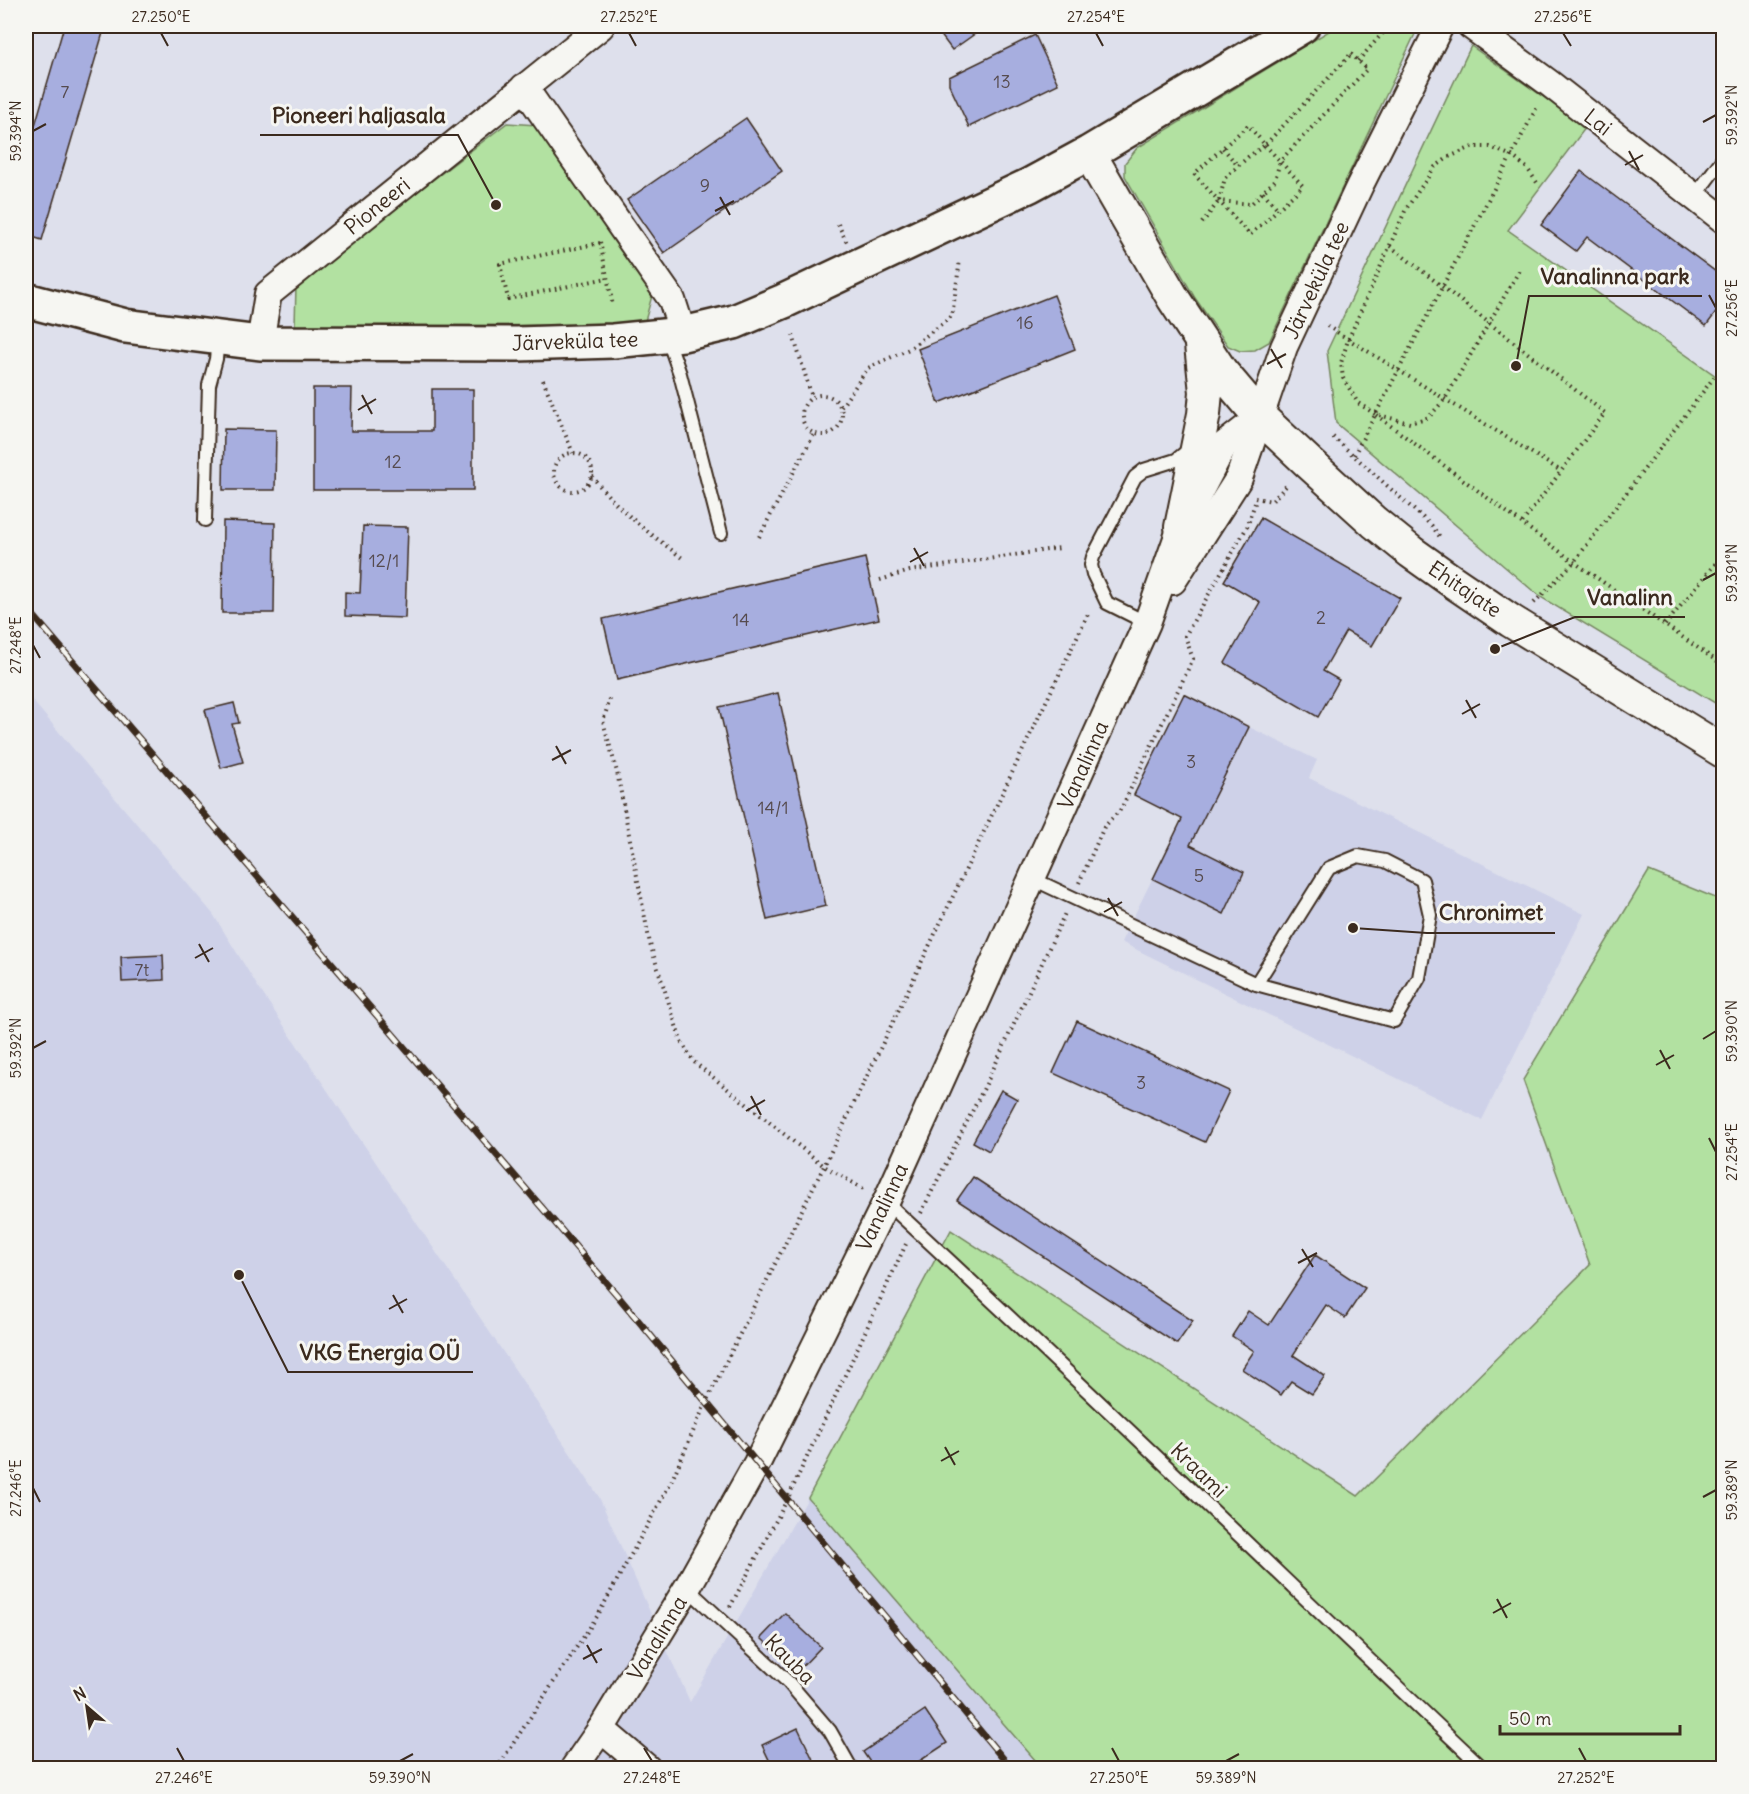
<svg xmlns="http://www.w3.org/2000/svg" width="1749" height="1794" viewBox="0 0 1749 1794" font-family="Delius,sans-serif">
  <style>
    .built { fill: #ced1e8 }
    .green { fill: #b2e1a1; stroke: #768660; stroke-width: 1.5 }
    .building { fill: #a7aedf; stroke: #3b2a1e; stroke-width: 1.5 }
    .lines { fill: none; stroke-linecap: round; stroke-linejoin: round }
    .service-casing { stroke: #3b2a1e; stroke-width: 16 }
    .minor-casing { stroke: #3b2a1e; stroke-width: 30 }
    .tertiary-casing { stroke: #3b2a1e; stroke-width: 36 }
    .secondary-casing { stroke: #3b2a1e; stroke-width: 38 }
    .path { stroke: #3b2a1e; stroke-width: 4; stroke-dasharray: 1.5 4.5; stroke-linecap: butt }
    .service { stroke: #f6f6f2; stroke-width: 12 }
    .minor { stroke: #f6f6f2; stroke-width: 26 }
    .tertiary { stroke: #f6f6f2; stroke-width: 32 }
    .secondary { stroke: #f6f6f2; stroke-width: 33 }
    .rail-casing { stroke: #3b2a1e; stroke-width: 7 }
    .rail { stroke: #f6f6f2; stroke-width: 4.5; stroke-dasharray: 14; stroke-linecap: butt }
    .ticks { fill: none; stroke: #3b2a1e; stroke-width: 2 }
    .labels { text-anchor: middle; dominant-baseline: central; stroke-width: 6; stroke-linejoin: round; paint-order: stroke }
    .number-label { font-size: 18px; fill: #564b4e }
    .street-label { font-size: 21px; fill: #3b2a1e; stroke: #f6f6f2 }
    .leader { fill: none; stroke: #3b2a1e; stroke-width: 2 }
    .callout-dot { fill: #3b2a1e; stroke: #f6f6f2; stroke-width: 2 }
    .callout-label { font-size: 22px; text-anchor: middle; font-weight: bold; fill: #3b2a1e; stroke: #f6f6f2; stroke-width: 6; stroke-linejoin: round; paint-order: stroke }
    .neatline { fill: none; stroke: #3b2a1e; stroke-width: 2 }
    .ticks-label { font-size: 15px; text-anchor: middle; fill: #3b2a1e }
  </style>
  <rect width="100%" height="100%" fill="#dee0ec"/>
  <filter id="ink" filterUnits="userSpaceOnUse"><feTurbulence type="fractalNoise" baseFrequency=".0167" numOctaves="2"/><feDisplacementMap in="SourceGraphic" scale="12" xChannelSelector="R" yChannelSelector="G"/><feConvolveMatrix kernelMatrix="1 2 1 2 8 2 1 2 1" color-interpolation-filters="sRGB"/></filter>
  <g filter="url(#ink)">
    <g class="built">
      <path d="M26,693L213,914L258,987L532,1395L599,1497L690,1702L808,1498L1042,1768H26Z"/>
      <path d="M1249,727L1317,760L1309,778L1584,914L1482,1120L1121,942L1173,837L1190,845Z"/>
    </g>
    <g class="green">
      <path d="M1337,26H1409L1416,32L1269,342L1255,350L1240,351L1228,346L1195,298L1125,176V163L1137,148Z"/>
      <path d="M1471,46L1586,127L1508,230L1723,381V708L1539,596L1336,423L1327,351Z"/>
      <path d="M507,123L537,125L653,292L644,325L295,326L296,285Z"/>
      <path d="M1649,871L1723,901V1768H1042L808,1498L951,1230L1358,1496L1590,1265L1523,1080Z"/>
    </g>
    <g class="building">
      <path d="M64,26H105L42,240L26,235V156Z"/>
      <path d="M934,26H986L952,50Z"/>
      <path d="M1035,35L1058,84L969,127L949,84V77Z"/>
      <path d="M746,118L782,171L664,253L627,200Z"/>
      <path d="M1581,171L1724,278V302L1706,326L1587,237L1576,251L1541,225Z"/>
      <path d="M1054,295L1075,349L939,403L918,349Z"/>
      <path d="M313,388H352L351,431H432V389H473V490H313Z"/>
      <path d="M224,429L276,430L275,490H223Z"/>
      <path d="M1261,518L1400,598L1372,646L1346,631L1323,671L1339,680L1318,717L1225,663L1260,602L1224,581Z"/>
      <path d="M223,521L275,523L274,613H222Z"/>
      <path d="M363,526L408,527L405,618L345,616V592L360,593Z"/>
      <path d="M865,558L879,619L617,680L603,619Z"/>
      <path d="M778,693L826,906L767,920L719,707Z"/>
      <path d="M1184,694L1249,727L1190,845L1244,872L1224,914L1153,879L1182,819L1134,795Z"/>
      <path d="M234,703L239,723L232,724L243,762L221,768L205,710Z"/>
      <path d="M163,955L164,980L122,982L121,957Z"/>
      <path d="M1077,1021L1229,1091L1205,1142L1053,1073Z"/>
      <path d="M1001,1090L1017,1099L989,1151L973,1142Z"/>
      <path d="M973,1177L1193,1321L1177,1344L957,1200Z"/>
      <path d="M1315,1255L1365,1288L1345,1318L1326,1305L1293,1355L1325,1376L1312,1394L1291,1381L1281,1395L1242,1369L1254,1351L1232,1336L1248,1311L1269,1325Z"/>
      <path d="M785,1613L821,1647L797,1672L761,1638Z"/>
      <path d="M925,1710L947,1743L909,1768H874L863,1752Z"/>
      <path d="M798,1728L817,1768H773L762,1745Z"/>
    </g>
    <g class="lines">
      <defs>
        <g id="service">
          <path d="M1694,197L1724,157"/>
          <path d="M667,337L680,374L721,533"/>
          <path d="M205,520L209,385L216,359L218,339"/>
          <path d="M1147,623L1107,603L1093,574L1091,565L1093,557L1135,477L1144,470L1176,460L1191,448"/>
          <path d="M1031,878L1256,984L1329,868L1358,856L1385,861L1422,880L1430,915L1419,978L1394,1021L1256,984"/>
          <path d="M886,1202C1088,1388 1284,1580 1483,1768"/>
          <path d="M687,1588L789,1683L830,1731L851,1768"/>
        </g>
        <g id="minor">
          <path d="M1471,26L1549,83L1724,220"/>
          <path d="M524,87L672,300L683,334"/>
          <path d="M260,343L268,294L601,26"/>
          <path d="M1173,581L1239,478L1284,347L1360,185L1440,26"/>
          <path d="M601,1729L647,1768"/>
          <path d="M574,1768L601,1729L687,1588L757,1463L886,1202L1147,623L1181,527L1224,445L1260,417"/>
        </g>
        <g id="tertiary">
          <path d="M1089,153L1173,298L1221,371L1260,417L1308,462L1374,522L1411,552L1449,579L1511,621L1724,752"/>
          <path d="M1181,527L1204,414L1206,392L1201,345"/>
        </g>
        <path id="secondary" d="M26,300L125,326L260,343L517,344L613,341L683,334L734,322L784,301L1030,185L1089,153L1302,26"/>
      </defs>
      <use href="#service" class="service-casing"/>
      <use href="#minor" class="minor-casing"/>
      <use href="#tertiary" class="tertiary-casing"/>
      <use href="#secondary" class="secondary-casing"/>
      <g class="path">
        <path d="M1351,54L1367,69L1280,161L1303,186L1250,235L1194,174L1248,125L1265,145Z"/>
        <path d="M1358,61L1389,26"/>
        <path d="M1265,145L1280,161L1275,180L1251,204L1219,201L1225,178L1248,157Z"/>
        <path d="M1223,148L1238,166"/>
        <path d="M1263,192L1278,209"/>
        <path d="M1202,223L1219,201"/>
        <path d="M838,224L847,243"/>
        <path d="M600,242L613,306"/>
        <path d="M600,243L500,264L508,299L607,278"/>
        <path d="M1390,246L1605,413L1522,523"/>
        <path d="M1519,271L1445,399L1429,417L1410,423L1375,414L1358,403L1343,378L1341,363L1348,340L1406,209L1435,167L1449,157L1472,147H1490L1512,156L1527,168L1538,184"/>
        <path d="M1327,326L1561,471"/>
        <path d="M793,335L812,397"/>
        <path d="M543,380L573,453"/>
        <circle cx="822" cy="415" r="20"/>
        <path d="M841,407L868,368L909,349L952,316L960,260"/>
        <path d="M1376,415L1574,562L1724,666"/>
        <path d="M1333,437L1432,526L1440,537"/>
        <circle cx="573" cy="472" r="19"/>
        <path d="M1354,455L1538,105"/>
        <path d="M592,476C617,510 652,535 685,560"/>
        <path d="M1255,498L1272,501L1287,485"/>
        <path d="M759,537L814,434"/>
        <path d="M880,580L910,571L1060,548"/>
        <path d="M1534,603L1574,562L1724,364"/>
        <path d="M1665,625L1724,553"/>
        <path d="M610,699L603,721L617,772L650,944L681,1041L694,1062L824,1166L867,1191"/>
        <path d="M1079,883L1104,827L1121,809L1193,659L1185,636L1247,527L1256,500"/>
        <path d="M921,1213L991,1074L1066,911"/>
        <path d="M730,1607L787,1500L906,1244"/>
        <path d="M497,1768L598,1615L671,1482L706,1402L824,1166L1088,614"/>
      </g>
      <use href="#service" class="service"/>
      <use href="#minor" class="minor"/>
      <use href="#tertiary" class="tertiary"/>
      <use href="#secondary" class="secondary"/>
      <defs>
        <path id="rail" d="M26,607L617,1295L1011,1768"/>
      </defs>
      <use href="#rail" class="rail-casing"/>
      <use href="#rail" class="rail"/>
    </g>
  </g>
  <path class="ticks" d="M161,33L168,46M629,33L636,46M1096,33L1103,46M1563,33L1571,46M1703,122L1716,115M33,131L46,124M1629,151L1639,170M1625,165L1643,155M720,197L730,215M715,211L734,201M1709,295L1716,308M1271,349L1282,368M1267,364L1286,354M362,395L372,414M358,410L376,399M914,548L924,566M910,562L928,552M1703,580L1716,573M33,645L40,658M1466,700L1476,718M1462,714L1480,704M556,746L566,764M552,760L571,750M1108,898L1118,916M1104,912L1122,902M199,944L209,962M195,958L213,948M1703,1039L1716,1031M33,1048L46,1041M1660,1050L1670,1069M1656,1065L1674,1055M751,1096L761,1115M746,1111L765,1100M1709,1138L1716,1152M1302,1249L1313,1267M1298,1263L1317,1253M393,1295L403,1313M389,1309L407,1299M945,1447L955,1465M941,1461L959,1451M33,1488L40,1502M1703,1497L1716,1490M1497,1599L1507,1618M1493,1613L1511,1603M587,1645L597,1663M583,1659L602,1649M177,1748L184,1761M644,1748L652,1761M1112,1748L1119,1761M1579,1748L1586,1761M400,1761L413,1754M1226,1761L1239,1754"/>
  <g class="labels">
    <g class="number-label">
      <text x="1002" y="81">13</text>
      <text x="65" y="91">7</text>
      <text x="705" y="185">9</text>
      <text x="1025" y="322">16</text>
      <text x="393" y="461">12</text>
      <text x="384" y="560">12/1</text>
      <text x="1321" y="617">2</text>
      <text x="741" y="619">14</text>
      <text x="1191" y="761">3</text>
      <text x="773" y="807">14/1</text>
      <text x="1199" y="875">5</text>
      <text x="142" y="969">7t</text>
      <text x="1141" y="1082">3</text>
    </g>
    <g class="street-label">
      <text transform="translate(1598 122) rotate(38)">Lai</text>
      <text transform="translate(377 206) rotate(-39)">Pioneeri</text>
      <text transform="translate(1316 280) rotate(-65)">Järveküla tee</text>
      <text transform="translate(575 341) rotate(-2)">Järveküla tee</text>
      <text transform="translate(1465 589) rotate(34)">Ehitajate</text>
      <text transform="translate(1083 765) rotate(-66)">Vanalinna</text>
      <text transform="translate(882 1207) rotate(-65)">Vanalinna</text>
      <text transform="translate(1199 1470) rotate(44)">Kraami</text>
      <text transform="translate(657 1638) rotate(-59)">Vanalinna</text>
      <text transform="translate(790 1659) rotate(45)">Kauba</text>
    </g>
  </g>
  <path class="leader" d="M496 205L458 135H260M1516 366L1529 296H1702M1495 649L1575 617H1685M1353 928L1427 933H1555M239 1275L288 1372H473"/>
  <g class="callout-dot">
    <circle cx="496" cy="205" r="6"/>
    <circle cx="1516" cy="366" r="6"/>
    <circle cx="1495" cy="649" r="6"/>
    <circle cx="1353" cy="928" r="6"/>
    <circle cx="239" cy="1275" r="6"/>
  </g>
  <g class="callout-label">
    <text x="359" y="123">Pioneeri haljasala</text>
    <text x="1615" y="284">Vanalinna park</text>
    <text x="1630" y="605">Vanalinn</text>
    <text x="1491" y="920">Chronimet</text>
    <text x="380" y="1360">VKG Energia OÜ</text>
  </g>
  <rect width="1749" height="1794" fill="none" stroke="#f6f6f2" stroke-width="66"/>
  <g transform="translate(87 1707) rotate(331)" stroke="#f6f6f2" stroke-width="4.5" paint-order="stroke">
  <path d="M0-4.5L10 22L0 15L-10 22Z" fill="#3b2a1e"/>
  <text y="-9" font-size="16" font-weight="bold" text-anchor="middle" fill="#3b2a1e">N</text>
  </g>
  <path d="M1500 1725v9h180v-9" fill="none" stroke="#3b2a1e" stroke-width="3"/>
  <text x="1509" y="1725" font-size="18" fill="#3b2a1e" stroke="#f6f6f2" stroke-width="4.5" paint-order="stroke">50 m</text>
  <rect x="33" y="33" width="1683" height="1728" class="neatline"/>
  <g class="ticks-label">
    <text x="161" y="22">27.250°E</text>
    <text x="629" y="22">27.252°E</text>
    <text x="1096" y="22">27.254°E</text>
    <text x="1563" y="22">27.256°E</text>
    <text transform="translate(1732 115) rotate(-90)" y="5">59.392°N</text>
    <text transform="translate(16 131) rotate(-90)" y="5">59.394°N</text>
    <text transform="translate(1732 308) rotate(-90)" y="5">27.256°E</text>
    <text transform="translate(1732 573) rotate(-90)" y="5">59.391°N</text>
    <text transform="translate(16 645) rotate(-90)" y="5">27.248°E</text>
    <text transform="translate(1732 1031) rotate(-90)" y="5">59.390°N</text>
    <text transform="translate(16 1048) rotate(-90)" y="5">59.392°N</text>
    <text transform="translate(1732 1152) rotate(-90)" y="5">27.254°E</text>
    <text transform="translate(16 1488) rotate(-90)" y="5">27.246°E</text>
    <text transform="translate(1732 1490) rotate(-90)" y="5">59.389°N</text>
    <text x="184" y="1783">27.246°E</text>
    <text x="400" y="1783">59.390°N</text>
    <text x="652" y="1783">27.248°E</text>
    <text x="1119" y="1783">27.250°E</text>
    <text x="1226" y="1783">59.389°N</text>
    <text x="1586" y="1783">27.252°E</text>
  </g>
</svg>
